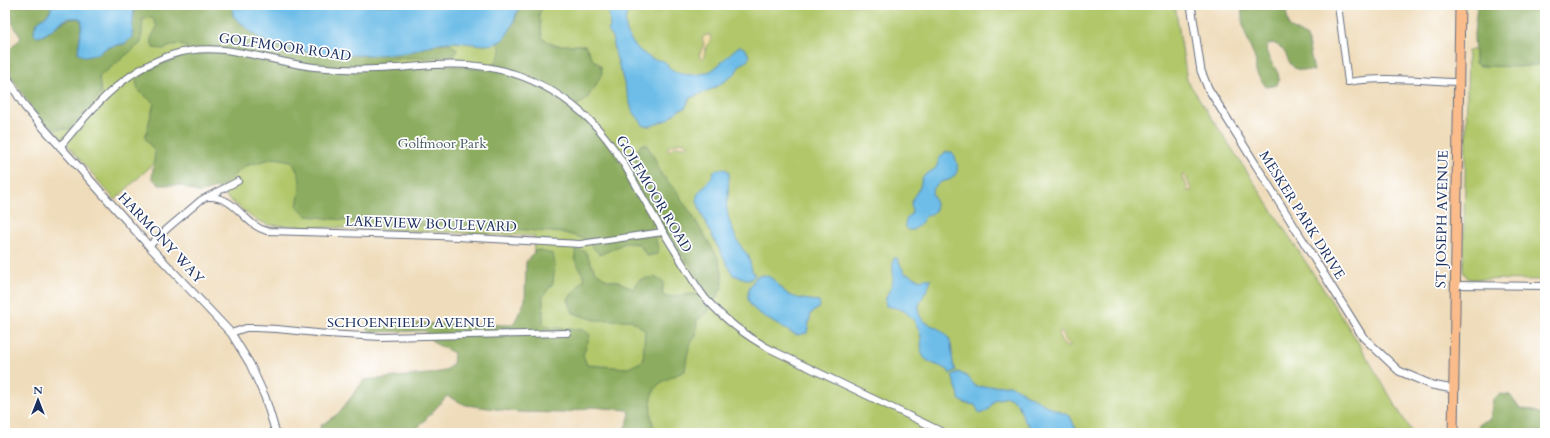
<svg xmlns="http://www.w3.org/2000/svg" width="1550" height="438" viewBox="0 0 1550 438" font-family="Cardo,serif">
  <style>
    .green { fill: #b1c76b; stroke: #667b64 }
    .forest { fill: #8cac5f; stroke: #546e5e }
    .sand { fill: #eeda9e; stroke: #84847e }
    .water { fill: #6ebde8; stroke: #4476a3 }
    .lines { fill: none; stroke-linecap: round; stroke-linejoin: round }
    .minor-casing { stroke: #656c7e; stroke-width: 8 }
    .tertiary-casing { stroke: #656c7e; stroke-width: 9 }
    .primary-casing { stroke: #656c7e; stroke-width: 11 }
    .minor { stroke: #fff; stroke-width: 6 }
    .tertiary { stroke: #fff; stroke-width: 7 }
    .primary { stroke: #fabc8b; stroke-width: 9 }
    .labels { text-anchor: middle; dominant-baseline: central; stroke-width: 3.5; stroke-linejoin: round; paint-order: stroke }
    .street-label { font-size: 14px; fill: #1b2f5e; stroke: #fff }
    .park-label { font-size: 14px; fill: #485d62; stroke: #fff }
  </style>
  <rect width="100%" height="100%" fill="#fff"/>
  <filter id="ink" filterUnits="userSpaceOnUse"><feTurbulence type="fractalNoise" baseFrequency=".025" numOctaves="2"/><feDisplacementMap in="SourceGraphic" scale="8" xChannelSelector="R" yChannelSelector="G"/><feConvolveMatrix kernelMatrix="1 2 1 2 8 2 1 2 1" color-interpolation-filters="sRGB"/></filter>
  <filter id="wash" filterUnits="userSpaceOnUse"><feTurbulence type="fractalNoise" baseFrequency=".012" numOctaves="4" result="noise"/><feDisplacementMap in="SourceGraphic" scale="16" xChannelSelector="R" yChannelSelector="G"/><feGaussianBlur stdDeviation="0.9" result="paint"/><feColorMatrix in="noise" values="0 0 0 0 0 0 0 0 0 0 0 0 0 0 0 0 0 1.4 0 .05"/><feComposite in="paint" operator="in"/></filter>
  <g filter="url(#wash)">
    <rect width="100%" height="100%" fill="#efdcba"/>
    <g class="green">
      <path d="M28,5H1175L1187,80L1356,339L1412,433H647L638,403L531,339L534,236L269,225L254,219L224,195L174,144L115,200L36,109L23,90L5,58L27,57Z"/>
      <path d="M1468,50H1545V280L1468,279L1463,271Z"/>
    </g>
    <g class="forest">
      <path d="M5,5H52C50,14 44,19 37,23L43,36C54,27 64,19 79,18L82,22L78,53L98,54L106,48L126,43L135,11L134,5H233V16L245,25L282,47L318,52L376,54L406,52L447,42L457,49L456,54C434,60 412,56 389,59L386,64L387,69L447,65L487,71C494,65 498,60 501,51L498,43L507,34L514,22L520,5H543L539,14L542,38L554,45H585L593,60L598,63L601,67L602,73L595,87L585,101L576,105C577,120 595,125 603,135C610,144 614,154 620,163C625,168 629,168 635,165L638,149L641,145L646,144L655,159L661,174L680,195L681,200L689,210L717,256L721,267L723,282L722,288L708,312L697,320L696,336C687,346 687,358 685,371C679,374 661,381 657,386C649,397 648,422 658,433H620L627,424L630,414L627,410L592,407L563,413L518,412L466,405L447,396L415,431L416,433H322L320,431V426L339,413L364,380L428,374L445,371L453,364L454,353L434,343L425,331L372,332L363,326L379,323L513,325L525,301L526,262L536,250L553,254L555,265L553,283L543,296V323L547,327L584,330L590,335L583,355L587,365L628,368L643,361L645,330L631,320H595L573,313L568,299L585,278L575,260V250L585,251L595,271L607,280L618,281L633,289L639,280L654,277L664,282L662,293L665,297L697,294L700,284L697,274L658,224H653L651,228L659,249L657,254L647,256L639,244L625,243L600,255L585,239L565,233L442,224L398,226L307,216L297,206C300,187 304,178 291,161L274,158L245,166L220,187L199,193L180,185H159L152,178L155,152L145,138L154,103L138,90L136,80L143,72L184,56L187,47L177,44L163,49L153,48L151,38L157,27L153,18L143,19L141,43L99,77L101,94L71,129H55L41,122L6,69V53L21,38L13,24L10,9L5,7Z"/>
      <path d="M1242,5H1285L1289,27L1307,37L1314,71C1308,70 1300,71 1295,68C1285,62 1289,48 1272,43L1267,46C1264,62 1285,70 1277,85L1266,87C1263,82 1258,76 1256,71C1255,67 1257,63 1255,59C1248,38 1240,28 1242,5Z"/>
      <path d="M1477,5H1545V64L1519,67L1480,66L1475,63L1474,34Z"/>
      <path d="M1500,394L1510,395L1520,409C1529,409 1538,411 1545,417V433H1478L1477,428L1480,423L1490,419L1493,399Z"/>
    </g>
    <g class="sand">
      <path d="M706,35H710L711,41L706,46L704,57L702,59L699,55L704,44L702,38Z"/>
      <path d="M680,142L688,144L687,147L676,146L669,151L667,150L669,146Z"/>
      <path d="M1183,174L1186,177L1191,189V191H1187V186L1182,178Z"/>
      <path d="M1060,331L1063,333L1065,340L1070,345L1069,348C1063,346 1057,338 1060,331Z"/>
    </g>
    <g class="water">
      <path d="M52,5H134L132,37L126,43L106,48L98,54L85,57L78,53L82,22L79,18C76,18 72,18 69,18C57,22 49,36 37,37L34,33C34,30 35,25 37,23C42,16 50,17 52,5Z"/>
      <path d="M233,5H520C515,16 510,38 497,43C484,48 463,41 449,42C435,42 419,51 405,53C365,57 296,57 261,39C254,36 240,21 233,16Z"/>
      <path d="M620,7H626L628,10C619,30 635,51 653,59C657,60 662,60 665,62C667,64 669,68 671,69C679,75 691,76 701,74C718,72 726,54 740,46L745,49L750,56L747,61L740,65L734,75L714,88L690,98L685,108L678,110L669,119L651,126H644L632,110L613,45C613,39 612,35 608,31L610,27L609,13L612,10Z"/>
      <path d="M946,152H952C957,159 961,172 952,178C947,182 941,180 937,185C934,187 933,190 932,193L936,204L935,211L930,215L926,216C921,222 920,226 913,230H908L905,225L906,220L912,212L911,204L913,198L920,187L922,179L925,175L936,168L940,157Z"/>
      <path d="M722,168L727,170L729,173L728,198C723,210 734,235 740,245C742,249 745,252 748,255C751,262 750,270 755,275L750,280L733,275C727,263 694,206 697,196C699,189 711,183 714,171Z"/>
      <path d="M894,258H897L905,274H909C923,283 917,278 931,279C929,292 916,300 919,314C922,326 942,325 949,339C954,349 950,361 956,370L950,374L948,370C940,365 928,364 923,356C920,349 922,344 921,337C919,327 913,317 904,311C899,308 891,307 886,306C884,294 890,293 892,284C895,275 891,266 894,258Z"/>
      <path d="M764,275C775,277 780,289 789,295C797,299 809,300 818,301L820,304L819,308L811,313L807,333L798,335L792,333C782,327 752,312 749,302C745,294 752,282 757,276Z"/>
      <path d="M958,372L968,377L976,387L1010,385L1049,407L1070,416L1075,427L1080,433H1036L1024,420L1019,406L1014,400L1007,397L995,400L987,411L980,414L975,405L964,403L959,399V395L952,376Z"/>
    </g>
  </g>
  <g filter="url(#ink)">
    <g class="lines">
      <defs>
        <g id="minor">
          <path d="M1338,5L1348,82C1385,76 1421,81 1458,82"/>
          <path d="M60,147C91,109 123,71 171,55C221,39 264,61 314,67C335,69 356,70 376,69C416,68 450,60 491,68C524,74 556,90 581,112C608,135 624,163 641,194C652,213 663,232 675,251C685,267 694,284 706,299C725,320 747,337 772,350L945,433"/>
          <path d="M208,197C237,196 243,225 267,231L439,236L580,244L663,232"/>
          <path d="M149,246L168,228L201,200L238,181"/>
          <path d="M1454,285L1545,286"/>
          <path d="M231,333L246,328H255L277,329L327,334L381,337L567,333"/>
        </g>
        <g id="tertiary">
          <path d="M1191,5L1201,71L1208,88L1363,337L1399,371L1432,385L1453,389"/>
          <path d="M5,74L25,107L149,246L231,333L250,364L265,397L276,433"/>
        </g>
        <path id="primary" d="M1453,433L1460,5"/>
      </defs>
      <use href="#minor" class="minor-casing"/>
      <use href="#tertiary" class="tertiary-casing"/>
      <use href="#primary" class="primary-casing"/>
      <use href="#minor" class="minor"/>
      <use href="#tertiary" class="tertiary"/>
      <use href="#primary" class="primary"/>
    </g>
  </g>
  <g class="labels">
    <g class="street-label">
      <text transform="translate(285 47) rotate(8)">GOLFMOOR ROAD</text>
      <text transform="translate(654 194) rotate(59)">GOLFMOOR ROAD</text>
      <text transform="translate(1302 215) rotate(58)">MESKER PARK DRIVE</text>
      <text transform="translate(1442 219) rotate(-89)">ST JOSEPH AVENUE</text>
      <text transform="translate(431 224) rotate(2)">LAKEVIEW BOULEVARD</text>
      <text transform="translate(161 238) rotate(47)">HARMONY WAY</text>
      <text x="411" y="322">SCHOENFIELD AVENUE</text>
    </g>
    <g class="park-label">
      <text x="442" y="143">Golfmoor Park</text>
    </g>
  </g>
  <rect width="1550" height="438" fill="none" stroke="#fff" stroke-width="20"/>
  <g transform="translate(38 400)" stroke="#ffffff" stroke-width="3" paint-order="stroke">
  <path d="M0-3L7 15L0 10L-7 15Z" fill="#1b2f5e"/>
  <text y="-6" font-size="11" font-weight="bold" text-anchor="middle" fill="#1b2f5e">N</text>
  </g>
</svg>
